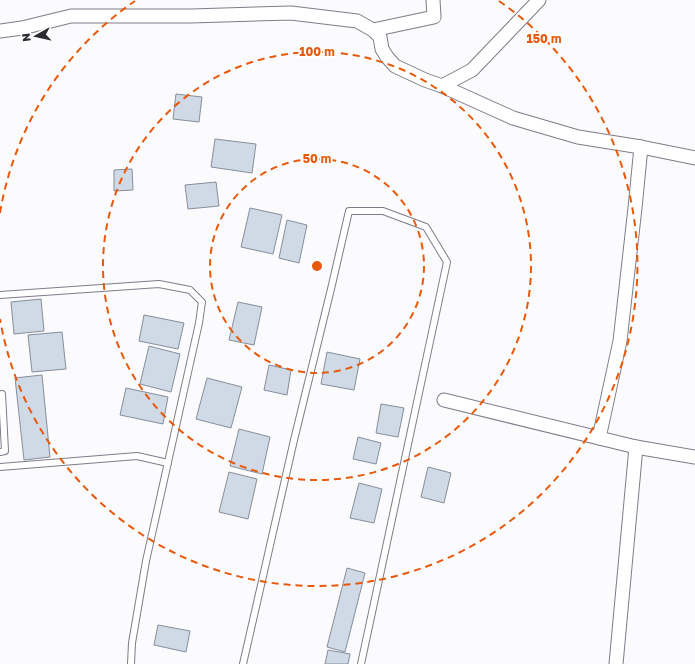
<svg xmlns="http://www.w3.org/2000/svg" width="695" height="664" viewBox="0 0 695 664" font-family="'Golos Text',sans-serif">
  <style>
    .building { fill: #d0d9e6; stroke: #858e9a }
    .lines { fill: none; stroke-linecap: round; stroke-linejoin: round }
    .lane-casing { stroke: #7e7c89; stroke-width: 8 }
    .street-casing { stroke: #7e7c89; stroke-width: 15 }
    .lane { stroke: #fff; stroke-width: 6 }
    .street { stroke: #fff; stroke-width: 13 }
    .ring { fill: none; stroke: #e8590c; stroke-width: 2; stroke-dasharray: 7 5 }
    .centre { fill: #e8590c; stroke: #fff; stroke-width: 2 }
    .ring-label { font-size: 12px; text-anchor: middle; font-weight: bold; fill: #e8590c; stroke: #fff; stroke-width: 3.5; stroke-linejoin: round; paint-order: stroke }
  </style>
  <rect width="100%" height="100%" fill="#fbfafd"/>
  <g class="building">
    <path d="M176,94L202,97L199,122L173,119Z"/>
    <path d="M215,139L256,144L252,173L211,167Z"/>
    <path d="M132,169L133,190L114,191V170Z"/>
    <path d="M216,182L219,206L188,209L185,185Z"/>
    <path d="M250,208L282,215L273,254L241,247Z"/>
    <path d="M287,220L307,225L299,263L279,258Z"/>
    <path d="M41,299L44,331L14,334L11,302Z"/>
    <path d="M238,302L262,307L254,345L229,340Z"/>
    <path d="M144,315L184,323L178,349L139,341Z"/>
    <path d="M62,332L66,369L32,372L28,335Z"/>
    <path d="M149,346L180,354L171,392L140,384Z"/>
    <path d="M327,352L360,359L354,390L321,384Z"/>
    <path d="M269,365L291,370L287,395L264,390Z"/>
    <path d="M42,375L50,457L24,460L15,378Z"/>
    <path d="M207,378L242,387L231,428L196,419Z"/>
    <path d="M126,388L168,397L163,424L120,415Z"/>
    <path d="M381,404L404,408L398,437L376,433Z"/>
    <path d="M239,429L270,437L262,474L230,466Z"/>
    <path d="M358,437L381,443L376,464L353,459Z"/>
    <path d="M428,467L451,473L444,503L421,497Z"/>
    <path d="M229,472L257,479L248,519L219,512Z"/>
    <path d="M359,483L382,489L374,523L350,518Z"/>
    <path d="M347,568L365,573L345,652L327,647Z"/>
    <path d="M158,625L190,631L186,652L154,645Z"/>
    <path d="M328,650L350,654L348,664H325Z"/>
  </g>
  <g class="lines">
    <defs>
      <g id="lane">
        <path d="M0,295L159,284L190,290L202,302L199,323L146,561L132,643L131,664"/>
        <path d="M0,452L5,451L2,394"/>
        <path d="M0,467L137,456L168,463"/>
        <path d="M243,664L294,440L331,289L349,211H383L426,227L447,262L361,664"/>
      </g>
      <g id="street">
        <path d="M373,30L434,17L433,0"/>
        <path d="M0,31L22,28L71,16H191L291,13L357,21L373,30L380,37L382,49L387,57L395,66L425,80L442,86L513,118L578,137L641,147L695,158"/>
        <path d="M442,86L472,70L539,0"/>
        <path d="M444,400L636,447L695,457"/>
        <path d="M599,438L620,341L635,208L641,147"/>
        <path d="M616,664L636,447"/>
      </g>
    </defs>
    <use href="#lane" class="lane-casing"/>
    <use href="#street" class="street-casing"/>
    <use href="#lane" class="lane"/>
    <use href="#street" class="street"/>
  </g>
  <g class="ring">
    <circle cx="317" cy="266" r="107"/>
    <circle cx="317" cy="266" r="214"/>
    <path d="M0 213A321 321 0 0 1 135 1M499 1A321 321 0 1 1 0 319"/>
  </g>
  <circle cx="317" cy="266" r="6" class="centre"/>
  <g class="ring-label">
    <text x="544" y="43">150 m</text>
    <text x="317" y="56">100 m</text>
    <text x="317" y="163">50 m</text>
  </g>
  <g transform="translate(36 36) rotate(262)" stroke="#ffffff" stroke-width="3" paint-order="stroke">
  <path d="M0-3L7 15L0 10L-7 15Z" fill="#2a2a2f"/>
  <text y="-6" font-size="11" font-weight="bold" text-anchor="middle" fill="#2a2a2f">N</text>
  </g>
</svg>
